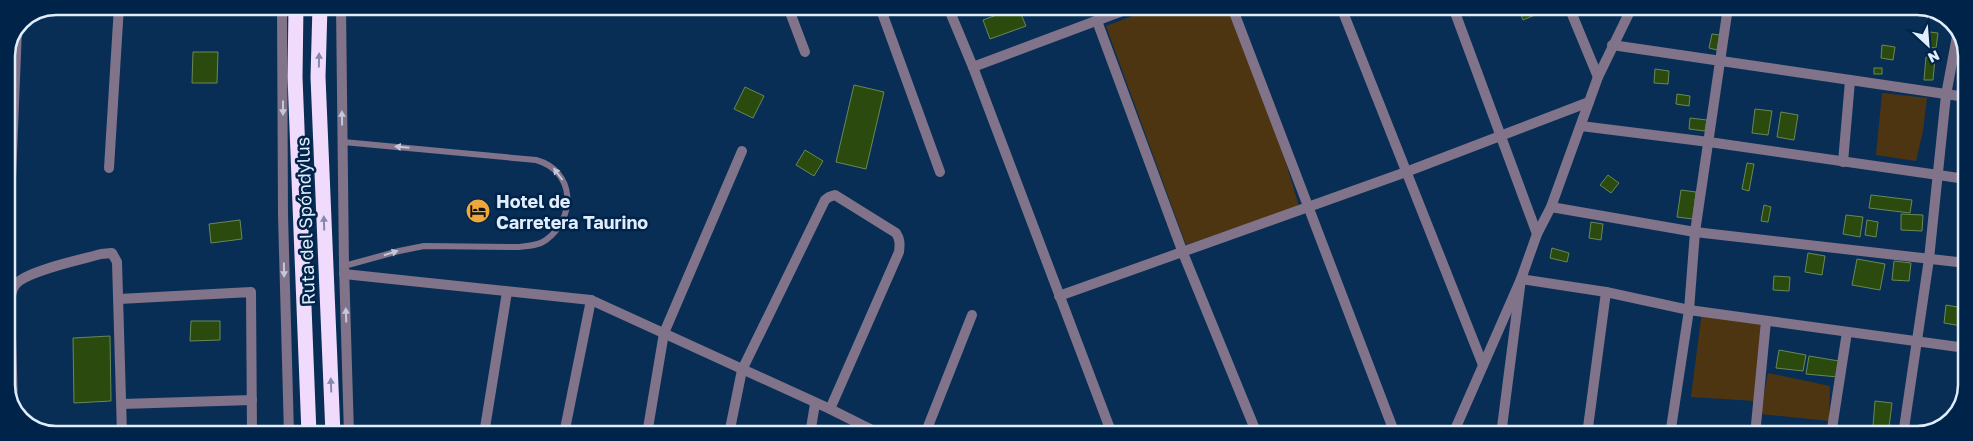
<svg xmlns="http://www.w3.org/2000/svg" width="1973" height="441" viewBox="0 0 1973 441" font-family="'Golos Text',sans-serif">
  <style>
    .green { fill: #4e3511 }
    .building { fill: #2b4a0d; stroke: #698855 }
    .lines { fill: none; stroke-linecap: round; stroke-linejoin: round }
    .lane { stroke: #817389; stroke-width: 6 }
    .street { stroke: #817389; stroke-width: 10 }
    .highway { stroke: #f0dbfc; stroke-width: 15 }
    .oneway { fill: #8488ac }
    .oneway2 { fill: #c4c8da }
    .labels { text-anchor: middle; dominant-baseline: central; stroke-width: 5; stroke-linejoin: round; paint-order: stroke }
    .poi-label { font-size: 18px; font-weight: bold; fill: #e0edfc; stroke: #00234a; text-anchor: start }
    .street-label { font-size: 18px; fill: #e0edfc; stroke: #00234a }
    .rim { fill: none; stroke: #e0edfc; stroke-width: 2.5 }
  </style>
  <rect width="100%" height="100%" fill="#082e55"/>
  <g class="green">
    <path d="M1157,7H1229L1282,150L1299,206L1186,245L1106,26Z"/>
    <path d="M1882,93L1927,98L1923,131L1916,161L1876,155Z"/>
    <path d="M1702,311L1763,322L1754,401L1691,397Z"/>
    <path d="M1768,373L1830,386L1829,421L1760,414Z"/>
    <path d="M1862,427L1894,432V435H1851Z"/>
  </g>
  <g class="building">
    <path d="M1018,7L1026,26L990,39L983,20Z"/>
    <path d="M1518,7H1540L1542,12L1523,20Z"/>
    <path d="M1930,32L1938,33L1936,48L1927,47Z"/>
    <path d="M1712,34L1720,35L1717,50L1709,48Z"/>
    <path d="M1882,45L1895,47L1893,60L1881,58Z"/>
    <path d="M193,52H218L217,83H192Z"/>
    <path d="M1926,57L1935,58L1933,80H1924Z"/>
    <rect x="1874" y="68" width="8" height="6"/>
    <path d="M1655,69L1669,71L1668,84L1654,83Z"/>
    <path d="M854,85L884,92L866,169L836,162Z"/>
    <path d="M745,87L764,96L753,118L734,109Z"/>
    <path d="M1677,94L1690,96L1689,106L1676,104Z"/>
    <path d="M1755,109L1772,111L1768,135L1752,133Z"/>
    <path d="M1781,112L1798,115L1794,140L1777,137Z"/>
    <path d="M1690,118L1707,120L1705,131L1689,129Z"/>
    <path d="M805,150L823,161L814,176L796,165Z"/>
    <path d="M1747,163L1754,164L1749,191L1742,189Z"/>
    <path d="M1608,175L1619,183L1611,193L1600,185Z"/>
    <path d="M1962,186L1966,187V202L1959,200Z"/>
    <path d="M1681,190L1696,192L1693,219L1677,217Z"/>
    <path d="M1871,195L1912,200L1910,213L1869,208Z"/>
    <path d="M1764,205L1771,207L1768,222L1761,221Z"/>
    <path d="M1901,214L1923,215L1922,231L1901,230Z"/>
    <path d="M1846,215L1863,217L1860,237L1843,234Z"/>
    <path d="M240,220L242,239L211,243L209,224Z"/>
    <path d="M1867,220L1878,222L1876,237L1865,235Z"/>
    <path d="M1591,222L1603,224L1601,240L1589,238Z"/>
    <path d="M1552,248L1569,253L1567,262L1550,258Z"/>
    <path d="M1808,253L1825,256L1822,275L1805,272Z"/>
    <path d="M1857,259L1885,264L1880,290L1852,285Z"/>
    <path d="M1894,261L1911,263L1909,281L1892,280Z"/>
    <path d="M1774,276L1790,277L1789,291L1773,290Z"/>
    <path d="M1946,305L1964,308L1962,326L1944,323Z"/>
    <path d="M191,321H220V340L190,341Z"/>
    <path d="M110,336L111,401L74,403L73,338Z"/>
    <path d="M1779,350L1806,355L1803,371L1776,368Z"/>
    <path d="M1809,356L1839,361L1838,377L1806,374Z"/>
    <path d="M1875,401L1892,403L1889,427L1873,426Z"/>
    <path d="M1692,427L1721,431V435H1691Z"/>
  </g>
  <g class="lines">
    <path class="lane" d="M343,142L536,160C576,171 576,218 546,240C538,246 528,246 519,247L424,246L399,251L344,266"/>
    <g class="street">
      <path d="M282,6L283,215L289,434"/>
      <path d="M341,6L344,266L349,434"/>
      <path d="M788,7L805,52"/>
      <path d="M880,7L940,172"/>
      <path d="M948,7L973,67L1112,434"/>
      <path d="M1232,7L1395,434"/>
      <path d="M1341,7L1483,365"/>
      <path d="M1453,7L1537,234"/>
      <path d="M1569,7L1598,77"/>
      <path d="M1097,21L1183,253L1257,434"/>
      <path d="M1612,45L1966,97"/>
      <path d="M973,67L1133,7"/>
      <path d="M1581,126L1709,142L1966,179"/>
      <path d="M1843,162L1850,81"/>
      <path d="M109,168L119,6"/>
      <path d="M1551,207L1695,232L1966,263"/>
      <path d="M9,228L17,29"/>
      <path d="M344,274L591,300L830,409L880,434"/>
      <path d="M1059,296L1406,172L1589,102"/>
      <path d="M119,299L251,292L252,434"/>
      <path d="M122,404L252,400"/>
      <path d="M13,405L10,303C11,296 11,289 16,284C26,271 83,259 101,254L112,253L117,262L122,434"/>
      <path d="M309,430H348"/>
      <path d="M484,434L507,292"/>
      <path d="M564,434L591,300"/>
      <path d="M647,434L664,333L742,151"/>
      <path d="M729,434L742,370L825,200L829,197L835,195L896,233C900,239 900,244 899,252L830,409"/>
      <path d="M810,434L815,404"/>
      <path d="M925,434L972,315"/>
      <path d="M1453,434L1521,279L1537,234L1551,207L1598,77L1632,7"/>
      <path d="M1501,435L1521,279L1606,292L1689,310L1966,348"/>
      <path d="M1587,435L1606,292"/>
      <path d="M1670,435L1689,310L1695,232L1728,7"/>
      <path d="M1755,435L1766,321"/>
      <path d="M1831,435L1847,332"/>
      <path d="M1903,435L1929,259L1946,95L1958,31"/>
    </g>
    <g class="highway">
      <path d="M296,6L295,77L309,434"/>
      <path d="M320,6L318,77L333,434"/>
    </g>
  </g>
  <defs><path id="oneway-solid" d="M-6-.8H1V-3.2L6.5 0L1 3.2V.8H-6Z" transform="scale(1.25)"/></defs>
  <g class="oneway">
    <use href="#oneway-solid" transform="translate(319 60) rotate(-89)"/>
    <use href="#oneway-solid" transform="translate(324 223) rotate(-92)"/>
    <use href="#oneway-solid" transform="translate(331 385) rotate(-92)"/>
  </g>
  <g class="oneway2">
    <use href="#oneway-solid" transform="translate(283 108) rotate(90)"/>
    <use href="#oneway-solid" transform="translate(342 118) rotate(-91)"/>
    <use href="#oneway-solid" transform="translate(402 147) rotate(-175)"/>
    <use href="#oneway-solid" transform="translate(558 174) rotate(-127)"/>
    <use href="#oneway-solid" transform="translate(391 253) rotate(-18)"/>
    <use href="#oneway-solid" transform="translate(284 270) rotate(89)"/>
    <use href="#oneway-solid" transform="translate(346 315) rotate(-92)"/>
  </g>
  <defs>
    <symbol id="hotel-disc" viewBox="-11 -11 22 22"><circle r="9.5" fill="#eea73c" stroke="#00234a"/><path d="M-6-4.5h1.5V1H6V5H4.5V3h-9V5H-6ZM-4 0a1.8 1.8 0 1 1 3.6 0ZM.5 0V-2.5h3Q6-2.5 6 0Z" fill="#111"/></symbol>
  </defs>
  <g fill-rule="evenodd">
    <use href="#hotel-disc" x="464" y="197" width="28" height="28"/>
  </g>
  <g class="labels">
    <g class="poi-label">
      <text x="496" y="201">Hotel de<tspan x="496" dy="21">Carretera Taurino</tspan></text>
    </g>
    <g class="street-label">
      <text transform="translate(305 221) rotate(-92)">Ruta del Spóndylus</text>
    </g>
  </g>
  <path d="M0 0H1973V441H0ZM56 15H1917A41 41 0 0 1 1958 56V385A41 41 0 0 1 1917 426H56A41 41 0 0 1 15 385V56A41 41 0 0 1 56 15Z" fill="#00234a" fill-rule="evenodd"/>
  <path class="rim" d="M56 15H1917A41 41 0 0 1 1958 56V385A41 41 0 0 1 1917 426H56A41 41 0 0 1 15 385V56A41 41 0 0 1 56 15Z"/>
  <g transform="translate(1928 45) rotate(154)" stroke="#00234a" stroke-width="4" paint-order="stroke">
  <path d="M0-4L9 19L0 12L-9 19Z" fill="#e0edfc"/>
  <text y="-8" font-size="14" font-weight="bold" text-anchor="middle" fill="#e0edfc">N</text>
  </g>
</svg>
